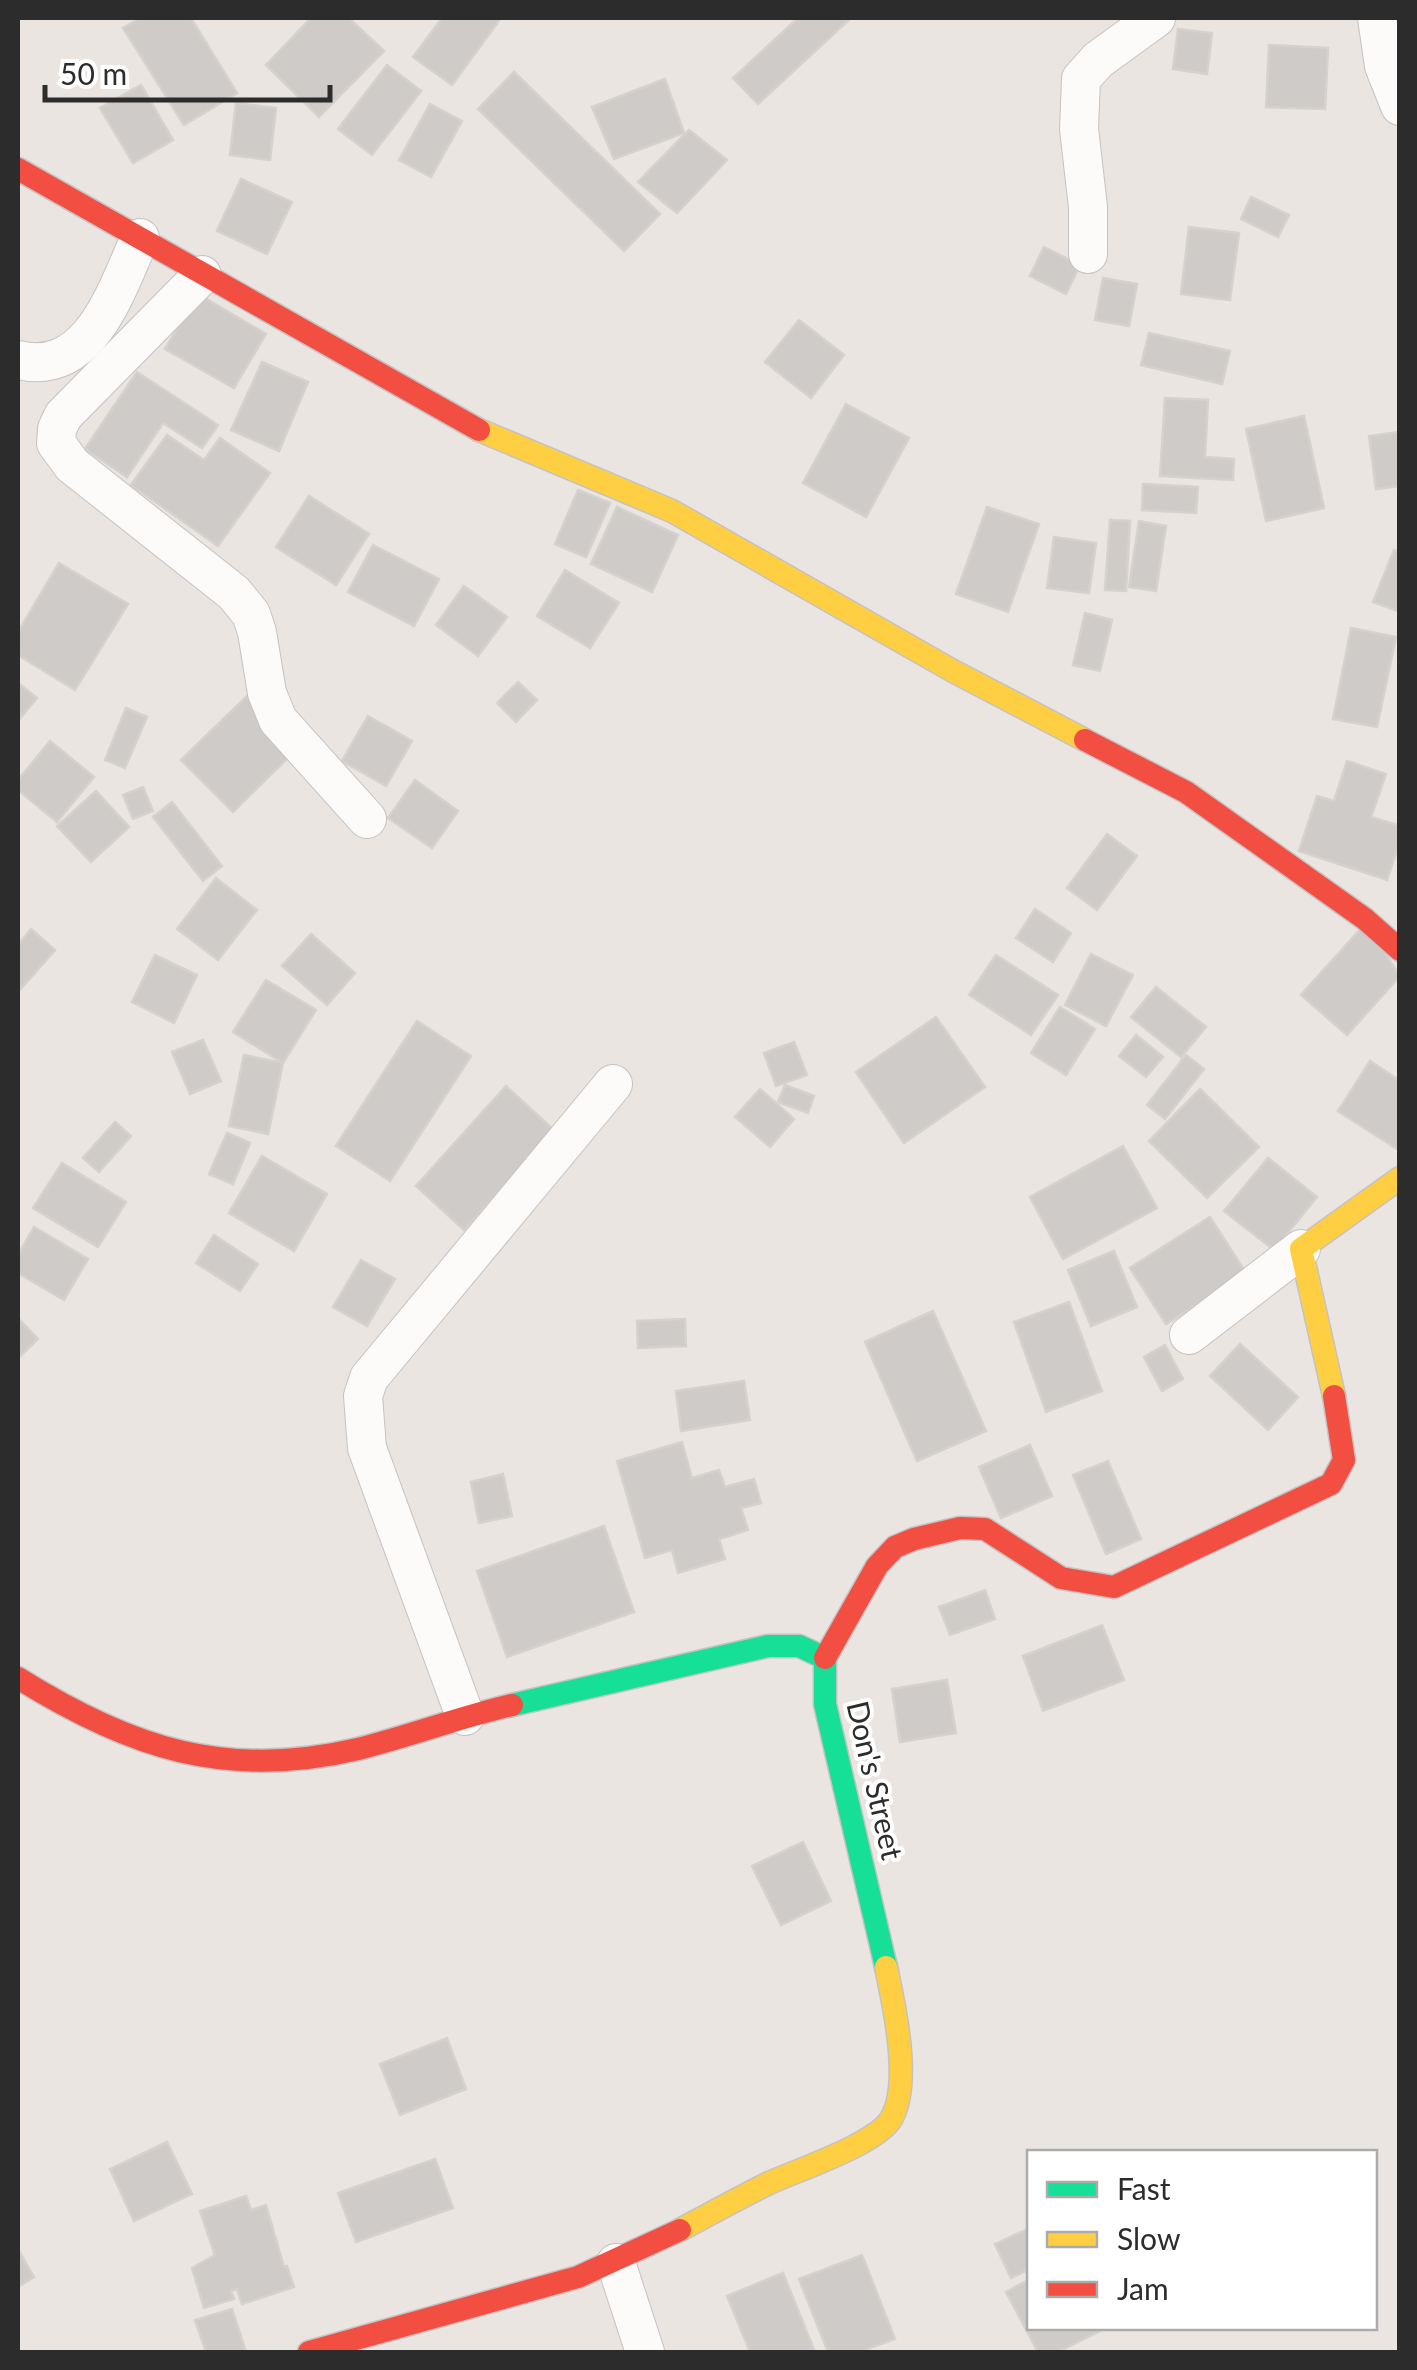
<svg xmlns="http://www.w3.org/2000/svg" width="1417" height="2370" viewBox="0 0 1417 2370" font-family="Lato,sans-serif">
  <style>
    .building { fill: #cfcbc8; stroke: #d5d1cd; stroke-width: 2.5 }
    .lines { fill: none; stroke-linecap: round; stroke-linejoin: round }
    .street-casing { stroke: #c4c2c3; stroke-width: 40 }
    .fast-casing { stroke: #c4c2c3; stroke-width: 25 }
    .slow-casing { stroke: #c4c2c3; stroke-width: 25 }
    .jam-casing { stroke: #c4c2c3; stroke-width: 25 }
    .street { stroke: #fcfbfa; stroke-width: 38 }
    .fast { stroke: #16e098; stroke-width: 22 }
    .slow { stroke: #ffcf43; stroke-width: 22 }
    .jam { stroke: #f24e42; stroke-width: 22 }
    .labels { text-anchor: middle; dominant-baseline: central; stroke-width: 8; stroke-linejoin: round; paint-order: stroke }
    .street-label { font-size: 30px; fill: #2c2c2c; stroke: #fff }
  </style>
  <rect width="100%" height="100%" fill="#ebe5e1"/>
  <g class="building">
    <path d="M140,18H191L237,93L184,125L123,28Z"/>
    <path d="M311,18H349L384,51L319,117L266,65Z"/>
    <path d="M442,18H501L452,85L413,57Z"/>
    <path d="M798,18H851L758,104L733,78Z"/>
    <path d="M1178,29L1212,33L1207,74L1173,69Z"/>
    <path d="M1269,45L1328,48L1325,109L1266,107Z"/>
    <path d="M387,65L421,91L372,155L338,129Z"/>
    <path d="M514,72L660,214L624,251L478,109Z"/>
    <path d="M665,79L684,133L614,159L592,107Z"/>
    <path d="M141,85L173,140L133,163L100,108Z"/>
    <path d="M236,103L276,108L270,160L230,155Z"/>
    <path d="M430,104L462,121L431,177L399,160Z"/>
    <path d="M689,130L727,160L677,213L638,182Z"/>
    <path d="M241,179L292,202L267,254L217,231Z"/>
    <path d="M1251,197L1289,215L1278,237L1241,219Z"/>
    <path d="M1189,227L1239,233L1230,300L1181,294Z"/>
    <path d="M1044,247L1080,265L1066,294L1030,276Z"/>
    <path d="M1103,278L1137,284L1129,326L1095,320Z"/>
    <path d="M198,294L266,334L234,388L165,349Z"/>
    <path d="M799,320L844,355L811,398L765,362Z"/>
    <path d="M1149,333L1230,351L1222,384L1141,365Z"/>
    <path d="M262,362L308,382L279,451L231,430Z"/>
    <path d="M137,372L218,425L202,448L163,423L127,477L85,449Z"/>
    <path d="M1165,398L1208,400L1205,457L1234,459L1233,480L1160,476Z"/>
    <path d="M846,404L909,438L866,517L803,483Z"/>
    <path d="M1304,416L1324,508L1266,521L1246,429Z"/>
    <path d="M1400,432V486L1376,489L1369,436Z"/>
    <path d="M167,435L204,460L220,438L270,473L218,546L131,485Z"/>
    <path d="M1143,484L1198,487L1196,513L1142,510Z"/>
    <path d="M578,490L610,503L586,557L555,544Z"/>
    <path d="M309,496L369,534L336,585L276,547Z"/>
    <path d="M617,507L678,535L652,592L591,564Z"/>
    <path d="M987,507L1039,524L1008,612L956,594Z"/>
    <path d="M1110,520L1130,521L1126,591L1105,590Z"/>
    <path d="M1139,521L1166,526L1156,591L1129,587Z"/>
    <path d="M1054,537L1096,543L1089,593L1047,588Z"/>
    <path d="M373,545L439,579L414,626L348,592Z"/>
    <path d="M1394,550L1400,552V612L1373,602Z"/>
    <path d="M59,563L128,604L75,690L18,655V632Z"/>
    <path d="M565,570L619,603L590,648L537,616Z"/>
    <path d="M464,586L507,617L478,656L436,625Z"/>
    <path d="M1085,613L1112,620L1100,671L1073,665Z"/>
    <path d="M1351,628L1396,637L1377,727L1333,719Z"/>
    <path d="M518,682L537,700L516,722L497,703Z"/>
    <path d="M18,683L37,698L18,721Z"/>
    <path d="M247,696L298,748L233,812L181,760Z"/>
    <path d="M126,708L147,717L125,768L105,760Z"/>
    <path d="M368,716L412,741L386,786L342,761Z"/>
    <path d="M50,741L94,777L57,822L18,790V780Z"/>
    <path d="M1347,761L1386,774L1371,817L1400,826V841L1387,880L1299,851L1317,796L1334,801Z"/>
    <path d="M415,780L458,811L432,848L388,818Z"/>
    <path d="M143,787L153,811L133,819L123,795Z"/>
    <path d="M96,791L129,827L91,862L57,826Z"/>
    <path d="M172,802L222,866L203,881L153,817Z"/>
    <path d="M1107,834L1137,856L1097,910L1067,888Z"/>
    <path d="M216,878L257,910L218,960L177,929Z"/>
    <path d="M1035,909L1071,933L1053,962L1016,938Z"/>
    <path d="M1365,924L1400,976L1347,1035L1301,995Z"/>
    <path d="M31,929L55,950L18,992V945Z"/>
    <path d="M311,934L355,973L327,1005L282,966Z"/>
    <path d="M1091,954L1133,975L1106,1026L1065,1005Z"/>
    <path d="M155,955L197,975L174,1023L132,1002Z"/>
    <path d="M996,955L1058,995L1031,1035L969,995Z"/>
    <path d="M266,980L316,1010L283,1063L233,1032Z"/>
    <path d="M1156,987L1206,1027L1181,1057L1131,1017Z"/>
    <path d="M1060,1007L1095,1029L1066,1075L1031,1053Z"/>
    <path d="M936,1017L985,1087L904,1143L856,1072Z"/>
    <path d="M417,1021L471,1056L390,1181L336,1146Z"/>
    <path d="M1136,1035L1163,1057L1146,1077L1119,1056Z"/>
    <path d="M203,1040L221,1081L190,1094L172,1052Z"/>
    <path d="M794,1042L807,1075L776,1086L764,1053Z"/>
    <path d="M244,1055L283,1063L268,1134L229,1126Z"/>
    <path d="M1186,1055L1204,1069L1165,1119L1147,1105Z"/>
    <path d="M1370,1061L1400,1081V1144L1397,1149L1338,1111Z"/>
    <path d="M785,1085L814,1096L808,1113L778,1102Z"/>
    <path d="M506,1086L554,1130L464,1230L416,1186Z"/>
    <path d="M760,1089L794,1119L770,1147L735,1117Z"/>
    <path d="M1200,1089L1259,1147L1207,1198L1149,1141Z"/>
    <path d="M115,1122L131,1136L99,1172L83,1158Z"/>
    <path d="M227,1133L250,1143L233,1184L209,1174Z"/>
    <path d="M1123,1146L1157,1208L1063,1259L1030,1197Z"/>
    <path d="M262,1156L327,1194L294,1251L229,1213Z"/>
    <path d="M1268,1158L1317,1197L1274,1250L1224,1211Z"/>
    <path d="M62,1163L126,1202L98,1247L33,1208Z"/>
    <path d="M1210,1217L1246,1273L1166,1324L1130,1268Z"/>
    <path d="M34,1227L88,1259L64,1300L18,1273V1255Z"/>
    <path d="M214,1235L258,1264L240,1291L196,1263Z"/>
    <path d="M1114,1251L1137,1307L1091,1326L1068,1270Z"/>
    <path d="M361,1260L395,1279L367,1326L333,1307Z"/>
    <path d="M1069,1302L1102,1391L1046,1412L1014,1322Z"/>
    <path d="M933,1311L986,1431L917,1461L865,1342Z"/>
    <path d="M18,1318L38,1339L18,1358Z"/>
    <path d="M685,1319L686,1346L638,1348L637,1321Z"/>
    <path d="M1240,1344L1298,1397L1268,1430L1210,1376Z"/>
    <path d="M1165,1345L1183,1379L1162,1391L1144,1357Z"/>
    <path d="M744,1381L750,1420L681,1431L676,1391Z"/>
    <path d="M682,1442L692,1478L719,1470L725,1487L754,1479L761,1503L741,1508L748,1530L719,1539L725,1559L678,1573L672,1550L645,1558L617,1461Z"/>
    <path d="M1030,1445L1052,1496L1001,1518L979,1467Z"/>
    <path d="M1108,1461L1141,1539L1106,1554L1073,1475Z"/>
    <path d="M503,1474L512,1516L479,1523L471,1482Z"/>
    <path d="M604,1526L634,1612L507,1657L477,1571Z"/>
    <path d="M985,1590L995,1619L950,1635L939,1607Z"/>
    <path d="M1102,1625L1124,1680L1043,1711L1023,1656Z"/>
    <path d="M947,1680L956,1733L900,1742L892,1689Z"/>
    <path d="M803,1842L831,1901L781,1925L752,1866Z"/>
    <path d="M447,2038L466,2089L400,2115L380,2064Z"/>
    <path d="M167,2142L192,2194L134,2221L110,2169Z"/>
    <path d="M435,2159L453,2208L356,2242L338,2193Z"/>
    <path d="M246,2196L251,2210L266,2205L284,2267L287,2266L294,2287L242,2304L237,2289L231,2291L234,2299L204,2308L192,2268L215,2255L200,2211Z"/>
    <path d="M1030,2228V2269L1011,2278L995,2244Z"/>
    <path d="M18,2249L34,2277L18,2287Z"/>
    <path d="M862,2255L895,2339L859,2352H828L799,2279Z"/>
    <path d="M783,2273L815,2352H750L727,2296Z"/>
    <path d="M1030,2279V2328H1106L1058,2352H1038L1006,2292Z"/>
    <path d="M232,2309L246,2352H206L195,2320Z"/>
  </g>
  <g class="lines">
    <defs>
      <g id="street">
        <path d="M1377,18L1384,66L1400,106"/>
        <path d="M1088,254V207L1079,129L1081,79L1098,60L1156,18"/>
        <path d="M202,275L63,416L57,429L56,443L72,465L234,593L251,614L257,632L267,693L278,720L367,819"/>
        <path d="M18,360C91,377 116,290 140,238"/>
        <path d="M1189,1335L1301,1249"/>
        <path d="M465,1716L367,1448L363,1396L369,1378L613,1084"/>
        <path d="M616,2263L645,2352"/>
      </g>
      <path id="fast" d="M512,1705L768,1646H799L825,1658V1704L886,1967"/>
      <g id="slow">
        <path d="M479,430L672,511L953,671L1085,740"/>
        <path d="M1334,1396L1301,1249L1400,1178"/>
        <path d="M680,2230C710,2214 739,2198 769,2183C798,2170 876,2144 891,2119C912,2084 894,2005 886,1967"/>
      </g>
      <g id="jam">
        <path d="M18,169L479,430"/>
        <path d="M1085,740L1186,792L1365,919L1400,950"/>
        <path d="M825,1658L877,1566L895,1547L914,1539L960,1528L985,1529L1061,1578L1114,1587L1331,1484L1344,1460L1334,1396"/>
        <path d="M18,1678C130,1748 226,1780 358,1749C410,1736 460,1717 512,1705"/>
        <path d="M309,2352L578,2277L680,2230"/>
      </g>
    </defs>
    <use href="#street" class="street-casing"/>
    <use href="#fast" class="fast-casing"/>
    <use href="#slow" class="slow-casing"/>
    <use href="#jam" class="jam-casing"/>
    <use href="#street" class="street"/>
    <use href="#fast" class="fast"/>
    <use href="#slow" class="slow"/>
    <use href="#jam" class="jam"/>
  </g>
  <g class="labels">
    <g class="street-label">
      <text transform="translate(876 1780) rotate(77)">Don's Street</text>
    </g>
  </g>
  <rect width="1417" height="2370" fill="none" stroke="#2c2c2c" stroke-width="40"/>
  <rect x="1027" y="2150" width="350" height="180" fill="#ffffff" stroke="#ababab" stroke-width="2.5"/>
  <rect x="1047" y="2182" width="50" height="15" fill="#16e098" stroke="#ababab" stroke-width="2.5"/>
  <text x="1117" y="2200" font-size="30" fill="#2c2c2c">Fast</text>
  <rect x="1047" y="2232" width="50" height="15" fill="#ffcf43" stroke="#ababab" stroke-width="2.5"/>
  <text x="1117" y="2250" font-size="30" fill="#2c2c2c">Slow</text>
  <rect x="1047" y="2282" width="50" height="15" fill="#f24e42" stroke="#ababab" stroke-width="2.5"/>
  <text x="1117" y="2300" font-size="30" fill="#2c2c2c">Jam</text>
  <path d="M45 85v15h285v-15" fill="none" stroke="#2c2c2c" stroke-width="5"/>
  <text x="60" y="85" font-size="30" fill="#2c2c2c" stroke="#ffffff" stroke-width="8" paint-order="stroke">50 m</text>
</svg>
